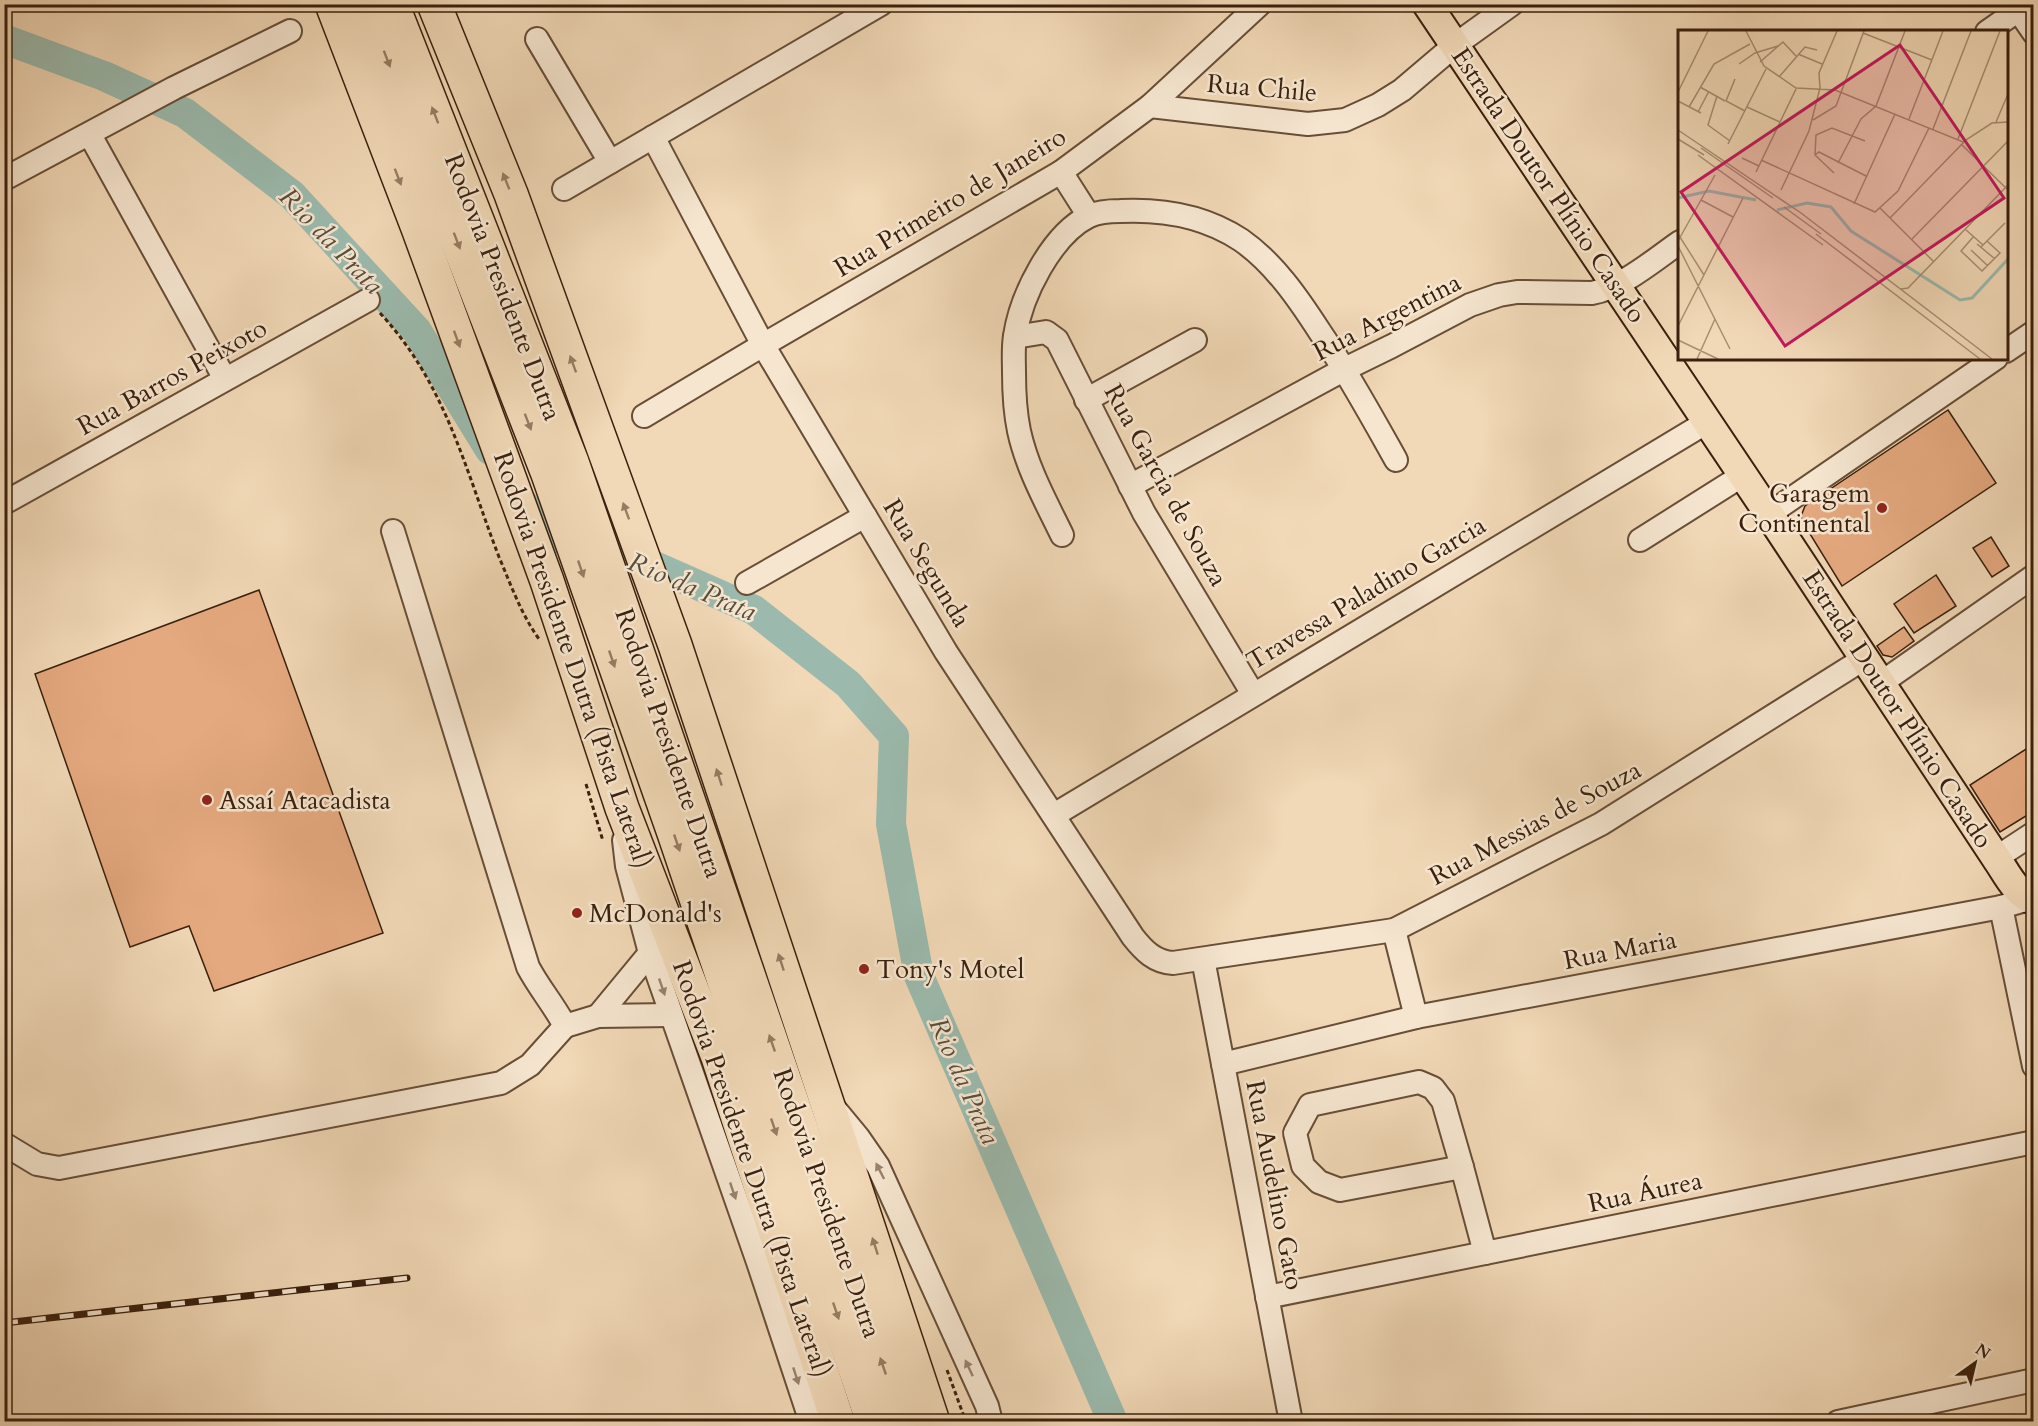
<svg xmlns="http://www.w3.org/2000/svg" width="2038" height="1426" viewBox="0 0 2038 1426" font-family="Cardo,serif">
  <style>
    .lines { fill: none; stroke-linecap: round; stroke-linejoin: round }
    .river { stroke: #9bbaad; stroke-width: 30 }
    .building { fill: #e5a97f; stroke: #3a200d; stroke-width: 1.5 }
    .minor-casing { stroke: #684e37; stroke-width: 26 }
    .major-casing { stroke: #3a200d; stroke-width: 32 }
    .highway-casing { stroke: #3a200d; stroke-width: 36 }
    .path { stroke: #3a200d; stroke-width: 3; stroke-dasharray: 4.5 3; stroke-linecap: butt }
    .minor { stroke: #f6e6d0; stroke-width: 22 }
    .major { stroke: #f1d8b6; stroke-width: 28 }
    .highway { stroke: #f1d8b6; stroke-width: 33 }
    .rail-casing { stroke: #3a200d; stroke-width: 7 }
    .rail { stroke: #f6e6d0; stroke-width: 4.5; stroke-dasharray: 14; stroke-linecap: butt }
    .oneway { fill: #967c62 }
    .oneway2 { fill: #98836e }
    .poi-dot { fill: #8f2418; stroke: #f6e6d0; stroke-width: 2 }
    .labels { text-anchor: middle; dominant-baseline: central; stroke-width: 5; stroke-linejoin: round; paint-order: stroke }
    .street-label { font-size: 26px; fill: #3a200d; stroke: #f6e6d0 }
    .poi-label { font-size: 26px; fill: #3a200d; stroke: #f6e6d0; text-anchor: start }
    .water-label { font-size: 27px; font-style: italic; fill: #574e3d; stroke: #f6e6d0 }
    .inset-river { fill: none; stroke: #9bbaad; stroke-width: 3 }
    .inset-road { fill: none; stroke: #a88e72; stroke-width: 1.5 }
    .view { fill: #c2185b; fill-opacity: 0.15; stroke: #c2185b; stroke-width: 3 }
    .inset-edge { fill: none; stroke: #3a200d; stroke-width: 3 }
  </style>
  <rect width="100%" height="100%" fill="#f1d8b6"/>
  <filter id="stains"><feTurbulence type="fractalNoise" baseFrequency=".00333" numOctaves="4"/><feColorMatrix values="0 0 0 0 .2 0 0 0 0 .09 0 0 0 0 .02 0 0 0 .5 -.17"/></filter>
  <radialGradient id="worn" r=".72"><stop offset=".6" stop-color="#630" stop-opacity="0"/><stop offset="1" stop-color="#630" stop-opacity=".3"/></radialGradient>
  <g class="lines">
    <g class="river">
      <path d="M4,39L104,76L185,113L292,195L417,331L490,450"/>
      <path d="M523,503L542,534L650,564L754,610L848,684L894,736L891,824L919,976L1113,1422"/>
    </g>
  </g>
  <g class="building">
    <path d="M1948,410L1996,483L1842,586L1802,521L1801,516L1805,506Z"/>
    <path d="M1991,537L2009,566L1992,577L1973,548Z"/>
    <path d="M1936,575L1956,606L1914,633L1894,604Z"/>
    <path d="M259,590L383,933L214,991L189,926L130,947L35,674Z"/>
    <path d="M1904,627L1914,641L1892,657L1883,655L1877,646Z"/>
    <path d="M2034,744V811L2000,832L1970,785Z"/>
  </g>
  <g class="lines">
    <defs>
      <g id="minor">
        <path d="M2014,4L2034,33"/>
        <path d="M1987,32L2027,4"/>
        <path d="M537,39L610,162"/>
        <path d="M1150,106L1308,124L1345,120L1378,105L1402,90L1455,45L1512,4"/>
        <path d="M90,135L225,379"/>
        <path d="M653,137L763,345L865,516L946,652L1133,937C1144,951 1155,962 1173,963L1394,930L1601,824L1865,658"/>
        <path d="M1061,172L1089,216"/>
        <path d="M4,179L174,88L290,31"/>
        <path d="M564,189L881,4"/>
        <path d="M1015,337L1046,332L1057,340L1144,513L1253,694"/>
        <path d="M2006,351L2034,332"/>
        <path d="M1086,400L1195,340"/>
        <path d="M644,416L763,345L1061,172L1150,106L1260,4"/>
        <path d="M1130,486L1345,369L1392,346L1470,305L1499,295L1517,292L1592,293C1623,287 1654,260 1680,242"/>
        <path d="M4,503L368,300"/>
        <path d="M1769,514L1996,358"/>
        <path d="M393,531L528,967C539,988 554,1005 565,1026L598,1016L671,1015"/>
        <path d="M1062,535C1046,502 1027,468 1019,431C1015,412 1014,392 1014,372C1014,361 1013,348 1015,336C1021,296 1051,235 1089,216C1098,212 1110,211 1120,211C1161,209 1205,216 1241,240C1274,263 1298,298 1320,332C1348,373 1372,417 1396,460"/>
        <path d="M1640,540L1743,475"/>
        <path d="M747,583L865,516"/>
        <path d="M1881,683L2034,576"/>
        <path d="M1054,815L1707,422"/>
        <path d="M624,840L627,866L650,953L758,1262L811,1422"/>
        <path d="M1996,858L2034,833"/>
        <path d="M2001,907L2034,1066"/>
        <path d="M1394,930L1416,1017"/>
        <path d="M1203,959L1291,1422"/>
        <path d="M598,1016L650,953"/>
        <path d="M1223,1064L1416,1017L2001,907L2029,899"/>
        <path d="M1419,1082L1433,1088L1443,1101L1462,1167L1340,1190L1319,1182L1303,1166L1295,1133L1310,1105Z"/>
        <path d="M834,1108L858,1137L878,1166L987,1406L991,1422"/>
        <path d="M4,1144L37,1164L59,1168L501,1083L530,1065L565,1026"/>
        <path d="M1462,1167L1485,1253"/>
        <path d="M1267,1297L2034,1142"/>
        <path d="M1838,1422L2034,1380"/>
      </g>
      <path id="major" d="M1427,4L1769,514L1996,858C2006,872 2016,895 2034,900"/>
      <g id="highway">
        <path d="M332,4L418,228L547,581L622,808L718,1057L838,1422"/>
        <path d="M365,4L548,474L674,833L873,1422"/>
        <path d="M392,4L572,462L902,1422"/>
        <path d="M434,4L511,194L675,645L933,1422"/>
      </g>
    </defs>
    <use href="#minor" class="minor-casing"/>
    <use href="#major" class="major-casing"/>
    <use href="#highway" class="highway-casing"/>
    <g class="path">
      <path d="M380,313C446,384 465,469 499,557C511,585 521,614 539,639"/>
      <path d="M586,784L603,841"/>
      <path d="M947,1370L966,1422"/>
    </g>
    <use href="#minor" class="minor"/>
    <use href="#major" class="major"/>
    <use href="#highway" class="highway"/>
    <defs>
      <path id="rail" d="M4,1323L407,1278"/>
    </defs>
    <use href="#rail" class="rail-casing"/>
    <use href="#rail" class="rail"/>
  </g>
  <defs><path id="oneway-solid" d="M-6-.8H1V-3.2L6.5 0L1 3.2V.8H-6Z" transform="scale(1.5)"/></defs>
  <g class="oneway">
    <use href="#oneway-solid" transform="translate(387 59) rotate(69)"/>
    <use href="#oneway-solid" transform="translate(435 115) rotate(-111)"/>
    <use href="#oneway-solid" transform="translate(398 177) rotate(69)"/>
    <use href="#oneway-solid" transform="translate(506 181) rotate(-112)"/>
    <use href="#oneway-solid" transform="translate(457 241) rotate(69)"/>
    <use href="#oneway-solid" transform="translate(457 339) rotate(70)"/>
    <use href="#oneway-solid" transform="translate(573 364) rotate(-110)"/>
    <use href="#oneway-solid" transform="translate(528 422) rotate(69)"/>
    <use href="#oneway-solid" transform="translate(626 511) rotate(-110)"/>
    <use href="#oneway-solid" transform="translate(581 569) rotate(71)"/>
    <use href="#oneway-solid" transform="translate(612 659) rotate(71)"/>
    <use href="#oneway-solid" transform="translate(719 777) rotate(-108)"/>
    <use href="#oneway-solid" transform="translate(677 843) rotate(71)"/>
    <use href="#oneway-solid" transform="translate(781 962) rotate(-108)"/>
    <use href="#oneway-solid" transform="translate(772 1043) rotate(-109)"/>
    <use href="#oneway-solid" transform="translate(774 1127) rotate(71)"/>
    <use href="#oneway-solid" transform="translate(875 1246) rotate(-108)"/>
    <use href="#oneway-solid" transform="translate(836 1311) rotate(71)"/>
    <use href="#oneway-solid" transform="translate(883 1366) rotate(-109)"/>
  </g>
  <g class="oneway2">
    <use href="#oneway-solid" transform="translate(662 987) rotate(71)"/>
    <use href="#oneway-solid" transform="translate(880 1171) rotate(-117)"/>
    <use href="#oneway-solid" transform="translate(733 1191) rotate(71)"/>
    <use href="#oneway-solid" transform="translate(969 1368) rotate(-115)"/>
    <use href="#oneway-solid" transform="translate(796 1376) rotate(72)"/>
  </g>
  <g class="poi-dot">
    <circle cx="1882" cy="508" r="6"/>
    <circle cx="207" cy="800" r="6"/>
    <circle cx="577" cy="913" r="6"/>
    <circle cx="864" cy="969" r="6"/>
  </g>
  <g class="labels">
    <g class="street-label">
      <text transform="translate(1262 88) rotate(5)">Rua Chile</text>
      <text transform="translate(1549 185) rotate(56)">Estrada Doutor Plínio Casado</text>
      <text transform="translate(950 202) rotate(-31)">Rua Primeiro de Janeiro</text>
      <text transform="translate(503 287) rotate(69)">Rodovia Presidente Dutra</text>
      <text transform="translate(1387 317) rotate(-27)">Rua Argentina</text>
      <text transform="translate(172 377) rotate(-29)">Rua Barros Peixoto</text>
      <text transform="translate(1166 485) rotate(61)">Rua Garcia de Souza</text>
      <text transform="translate(927 563) rotate(59)">Rua Segunda</text>
      <text transform="translate(1366 593) rotate(-31)">Travessa Paladino Garcia</text>
      <text transform="translate(573 660) rotate(71)">Rodovia Presidente Dutra (Pista Lateral)</text>
      <text transform="translate(1898 709) rotate(57)">Estrada Doutor Plínio Casado</text>
      <text transform="translate(669 743) rotate(71)">Rodovia Presidente Dutra</text>
      <text transform="translate(1535 823) rotate(-28)">Rua Messias de Souza</text>
      <text transform="translate(1620 950) rotate(-11)">Rua Maria</text>
      <text transform="translate(752 1169) rotate(71)">Rodovia Presidente Dutra (Pista Lateral)</text>
      <text transform="translate(1275 1185) rotate(79)">Rua Audelino Gato</text>
      <text transform="translate(1645 1192) rotate(-12)">Rua Áurea</text>
      <text transform="translate(827 1203) rotate(71)">Rodovia Presidente Dutra</text>
    </g>
    <g class="poi-label">
      <text x="1870" y="493" text-anchor="end">Garagem<tspan x="1870" dy="30">Continental</tspan></text>
      <text x="219" y="800">Assaí Atacadista</text>
      <text x="589" y="913">McDonald's</text>
      <text x="876" y="969">Tony's Motel</text>
    </g>
    <g class="water-label">
      <text transform="translate(331 241) rotate(46)">Rio da Prata</text>
      <text transform="translate(692 587) rotate(23)">Rio da Prata</text>
      <text transform="translate(964 1081) rotate(66)">Rio da Prata</text>
    </g>
  </g>
  <g transform="translate(1678 30)">
    <rect width="330" height="330" fill="#f1d8b6"/>
    <path class="inset-river" d="M0,168L31,161L78,170M99,180L129,173L153,177L173,201L282,270L294,268L330,229"/>
    <path class="inset-road" d="M68,1L86,36L118,58L157,60L285,112L314,93L330,92M185,3L254,30M120,24L144,34M82,32L105,12L118,26M61,34L77,23L100,16M101,47L127,17L139,20M57,49L48,71L67,81M22,57L47,71M0,62L30,1M39,66L30,95L52,111M0,71L23,83M11,77L36,34L72,14M69,77L102,92M20,82L31,61M231,89L265,1M135,90L158,76L186,1M318,92L330,64M255,99L293,1M0,100L123,183L314,329M0,109L26,125M280,109L322,1M50,114L88,39M284,115L330,160M23,118L95,168M20,125L145,215M137,125L141,122L188,146M64,128L81,136M83,130L197,182L220,161L251,98M160,133L183,89L198,76L227,1M78,142L118,59M156,143L137,125L138,105L154,98L187,111M103,160L131,101L142,58L141,43L159,1M23,170L55,187M176,174L217,84M106,177L143,204M202,178L255,231M212,188L286,112M287,199L305,215M0,204L26,245M138,204L302,329M296,206L283,221L304,241L322,223L309,211M233,210L330,111M0,211L37,145M299,214L317,229M0,216L52,319M303,217L327,193M293,220L310,236M223,259L230,258L330,155M0,296L65,168M0,310L40,329M19,329L37,289"/>
    <path class="view" d="M222,15L326,168L107,316L3,162Z"/>
    <rect width="330" height="330" class="inset-edge"/>
  </g>
  <rect width="2038" height="1426" fill="none" stroke="#f1d8b6" stroke-width="24"/>
  <rect x="6" y="6" width="2026" height="1414" fill="none" stroke="#3a200d" stroke-width="3"/>
  <rect x="12" y="12" width="2014" height="1402" fill="none" stroke="#3a200d" stroke-width="1.5"/>
  <g transform="translate(1975 1363) rotate(34)" stroke="#f6e6d0" stroke-width="4.5" paint-order="stroke">
  <path d="M0-4.5L10 22L0 15L-10 22Z" fill="#3a200d"/>
  <text y="-9" font-size="16" font-weight="bold" text-anchor="middle" fill="#3a200d">N</text>
  </g>
  <rect width="100%" height="100%" filter="url(#stains)"/>
  <rect width="100%" height="100%" fill="url(#worn)"/>
</svg>
